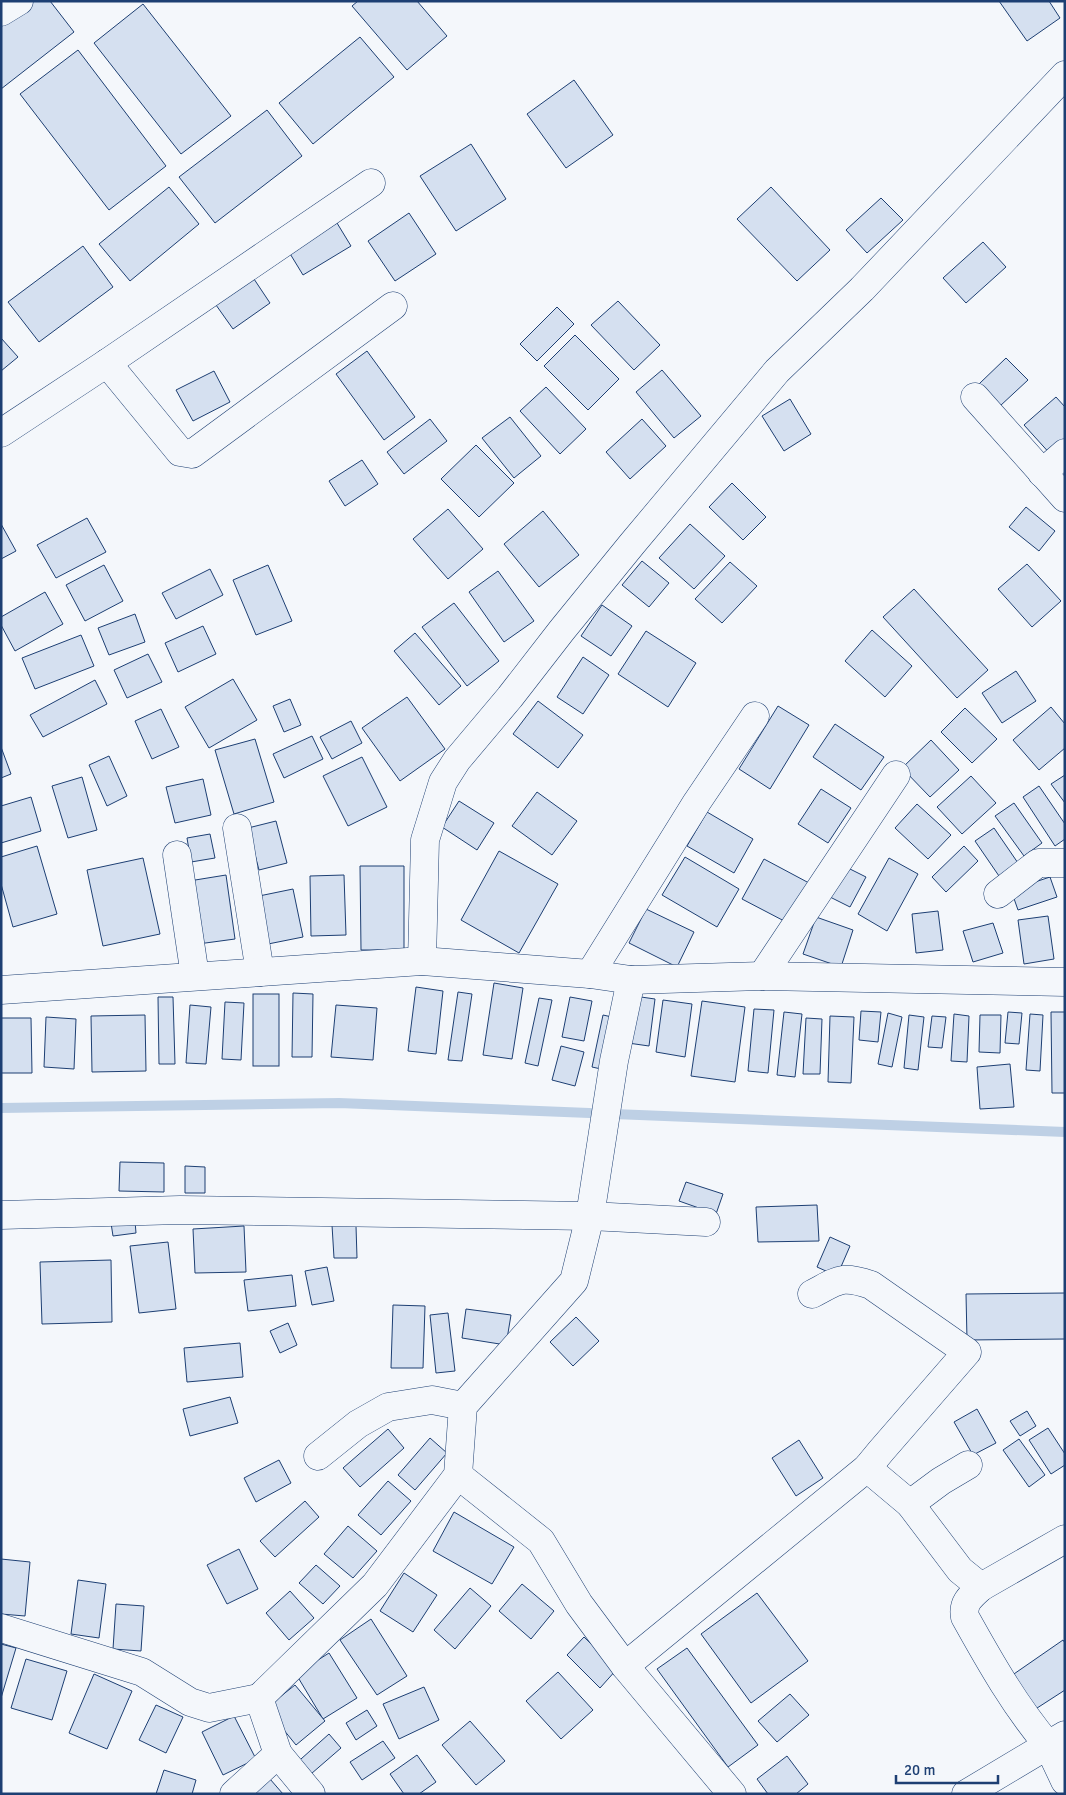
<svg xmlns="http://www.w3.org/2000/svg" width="1066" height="1795" viewBox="0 0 1066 1795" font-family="Signika,sans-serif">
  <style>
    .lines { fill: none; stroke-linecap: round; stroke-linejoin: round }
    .stream { stroke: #bed0e5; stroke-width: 10 }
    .building { fill: #d5e0f0; stroke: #1d3f73 }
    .minor-casing { stroke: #1d3f73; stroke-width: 29 }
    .minor { stroke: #f4f7fb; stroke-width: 28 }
  </style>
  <rect width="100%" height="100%" fill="#f4f7fb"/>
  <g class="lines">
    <path class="stream" d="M1,1108L339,1103L1065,1132"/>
  </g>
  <g class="building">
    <path d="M34,1H50L74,32L1,89V26Z"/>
    <path d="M358,1H417L447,36L407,70L352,6Z"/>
    <path d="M999,1H1049L1060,18L1027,41Z"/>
    <path d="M143,4L231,116L181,154L94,43Z"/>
    <path d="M360,37L394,77L313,144L279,103Z"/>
    <path d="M78,50L166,166L109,210L20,94Z"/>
    <path d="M574,80L613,135L566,168L527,114Z"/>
    <path d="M267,110L302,156L215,223L179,177Z"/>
    <path d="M471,144L506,199L456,231L420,176Z"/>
    <path d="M169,187L199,224L130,281L99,244Z"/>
    <path d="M771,187L830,250L797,281L737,219Z"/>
    <path d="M881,198L903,220L867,253L846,230Z"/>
    <path d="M409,213L436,254L395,281L368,241Z"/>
    <path d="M337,223L351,246L303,275L289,252Z"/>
    <path d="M983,242L1006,267L966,303L943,278Z"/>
    <path d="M83,246L113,287L39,342L8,302Z"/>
    <path d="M254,279L270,303L233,329L216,305Z"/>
    <path d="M618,301L660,345L634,370L591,325Z"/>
    <path d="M557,307L574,324L537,361L520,344Z"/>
    <path d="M575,335L619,379L588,410L544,366Z"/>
    <path d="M1,338L18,357L1,371Z"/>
    <path d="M367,351L415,417L384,440L336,374Z"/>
    <path d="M1006,358L1028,380L1000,406L979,384Z"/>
    <path d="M662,370L701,416L674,438L636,392Z"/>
    <path d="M214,371L230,402L193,421L176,390Z"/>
    <path d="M546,387L586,429L560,454L520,411Z"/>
    <path d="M1056,397L1065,407V447L1053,457L1024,425Z"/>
    <path d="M790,399L811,434L784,451L762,416Z"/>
    <path d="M510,417L541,456L514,478L482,438Z"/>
    <path d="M430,419L447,441L404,474L387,452Z"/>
    <path d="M642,419L666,446L630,479L606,452Z"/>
    <path d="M476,445L514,483L479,517L441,479Z"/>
    <path d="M362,460L378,484L345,506L329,481Z"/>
    <path d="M732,483L766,517L743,540L709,507Z"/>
    <path d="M1026,507L1055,531L1039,551L1009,527Z"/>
    <path d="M448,509L483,549L448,579L413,539Z"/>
    <path d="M543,511L579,555L539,587L504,544Z"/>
    <path d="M87,518L106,552L56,578L37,545Z"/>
    <path d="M1,524L16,551L1,559Z"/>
    <path d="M690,524L725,556L694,589L659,558Z"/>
    <path d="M642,561L669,583L649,607L622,585Z"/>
    <path d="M730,562L757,586L722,623L695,599Z"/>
    <path d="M1027,564L1061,601L1032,627L998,589Z"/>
    <path d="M104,565L123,601L85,621L66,585Z"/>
    <path d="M268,565L292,621L256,635L233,580Z"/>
    <path d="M210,569L223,595L176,619L162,593Z"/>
    <path d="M498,571L534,621L504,642L469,592Z"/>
    <path d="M914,589L988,670L957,698L883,617Z"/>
    <path d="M45,592L63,624L15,651L1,625V617Z"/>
    <path d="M454,603L499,661L467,686L422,627Z"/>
    <path d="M602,605L632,626L611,656L581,636Z"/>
    <path d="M135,614L145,642L109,655L98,628Z"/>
    <path d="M203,626L216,654L178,672L165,643Z"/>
    <path d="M872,630L912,666L885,697L845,661Z"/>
    <path d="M646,631L696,663L668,707L618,674Z"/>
    <path d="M415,633L461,686L439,705L394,651Z"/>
    <path d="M81,635L94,666L35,689L22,658Z"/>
    <path d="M148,654L162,682L127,698L114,670Z"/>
    <path d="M583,657L609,675L583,714L557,697Z"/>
    <path d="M1016,671L1036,701L1002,723L982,693Z"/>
    <path d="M233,679L257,720L209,748L185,707Z"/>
    <path d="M95,680L107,704L43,737L30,715Z"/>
    <path d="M407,697L445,749L400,781L362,728Z"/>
    <path d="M290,699L301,725L284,732L273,706Z"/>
    <path d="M538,701L583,735L558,768L513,734Z"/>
    <path d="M778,706L809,725L770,789L739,769Z"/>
    <path d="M1051,707L1065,724V748L1039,770L1013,740Z"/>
    <path d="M965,708L997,739L972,763L941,732Z"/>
    <path d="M161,709L179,747L152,759L135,721Z"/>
    <path d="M351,721L362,743L332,759L320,737Z"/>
    <path d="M835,724L884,757L861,790L813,757Z"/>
    <path d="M312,736L323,759L284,778L273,754Z"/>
    <path d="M255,739L274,802L234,814L215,750Z"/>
    <path d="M931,740L959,770L930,797L902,768Z"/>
    <path d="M1,747L11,774L1,778Z"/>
    <path d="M109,756L127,796L107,806L89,765Z"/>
    <path d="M362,757L387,807L348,826L323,776Z"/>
    <path d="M1065,775V803L1051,784Z"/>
    <path d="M971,776L996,803L962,834L937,807Z"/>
    <path d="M82,777L97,830L68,838L52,786Z"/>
    <path d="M203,779L211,815L175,823L166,787Z"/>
    <path d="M1039,786L1065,824V839L1055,846L1023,797Z"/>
    <path d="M821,789L851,808L828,843L798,824Z"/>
    <path d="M537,792L577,821L552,855L512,826Z"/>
    <path d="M31,797L41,831L1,843V806Z"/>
    <path d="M459,801L494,823L477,850L442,827Z"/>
    <path d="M1014,803L1042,843L1024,856L995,816Z"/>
    <path d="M917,804L951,835L928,859L895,828Z"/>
    <path d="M707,812L753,839L734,873L687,846Z"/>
    <path d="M276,821L287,863L259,870L248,828Z"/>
    <path d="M994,828L1018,863L999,876L975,841Z"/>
    <path d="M210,834L215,858L191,862L187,838Z"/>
    <path d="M37,846L57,914L13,927L1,884V857Z"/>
    <path d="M964,846L978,861L946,892L932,877Z"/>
    <path d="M499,851L558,884L519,953L461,920Z"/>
    <path d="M685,857L739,889L717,927L662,895Z"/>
    <path d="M143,858L160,934L103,946L87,870Z"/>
    <path d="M889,858L918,874L887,931L858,914Z"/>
    <path d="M764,859L809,883L788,923L742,899Z"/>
    <path d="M360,866H404V950H361Z"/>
    <path d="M846,867L866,877L850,907L830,897Z"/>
    <path d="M226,875L235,939L198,944L189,881Z"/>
    <path d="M344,875L346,935L311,936L310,876Z"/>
    <path d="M1050,877L1057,897L1018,910L1011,890Z"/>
    <path d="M293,889L303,937L268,944L259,896Z"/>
    <path d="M646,909L694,932L677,967L629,943Z"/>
    <path d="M938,911L943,950L916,953L912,914Z"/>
    <path d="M1048,916L1054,959L1024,964L1018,920Z"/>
    <path d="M816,917L853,930L841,967L803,954Z"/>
    <path d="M993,923L1003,953L973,962L963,931Z"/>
    <path d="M494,983L523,988L512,1059L483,1055Z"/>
    <path d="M416,987L443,991L436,1054L408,1051Z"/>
    <path d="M458,992L472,994L462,1061L448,1060Z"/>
    <path d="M293,993L313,994L312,1057H292Z"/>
    <rect x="253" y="994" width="26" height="72"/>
    <path d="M634,996L655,999L649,1046L628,1043Z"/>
    <path d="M158,997H173L175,1064H159Z"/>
    <path d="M570,997L592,1001L584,1041L562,1037Z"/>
    <path d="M539,998L552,1000L538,1066L525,1063Z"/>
    <path d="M663,1000L692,1004L685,1057L656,1052Z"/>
    <path d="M702,1001L745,1007L735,1082L691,1076Z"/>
    <path d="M225,1002L244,1003L241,1060L222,1059Z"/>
    <path d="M190,1005L211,1007L206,1064L186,1063Z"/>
    <path d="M336,1005L377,1008L373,1060L331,1057Z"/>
    <path d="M754,1009L774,1010L768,1073L748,1071Z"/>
    <path d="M861,1011L881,1012L878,1042L859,1040Z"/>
    <path d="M784,1012L802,1014L795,1077L777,1075Z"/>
    <path d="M1008,1012L1022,1013L1019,1044L1005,1043Z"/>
    <path d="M1051,1012H1065V1093H1052Z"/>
    <path d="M888,1013L902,1017L892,1067L878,1064Z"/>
    <path d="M954,1014L969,1016L967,1062L951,1061Z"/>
    <path d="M1030,1014L1043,1015L1040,1071L1026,1070Z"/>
    <path d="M145,1015L146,1071L92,1072L91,1016Z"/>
    <path d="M603,1015L612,1017L601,1069L592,1067Z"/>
    <path d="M909,1015L924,1017L918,1070L904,1068Z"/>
    <path d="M980,1015H1001L1000,1053L979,1052Z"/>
    <path d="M830,1016L854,1017L851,1083L828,1082Z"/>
    <path d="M932,1016L946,1017L942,1048L928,1047Z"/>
    <path d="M46,1017L76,1019L74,1069L44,1067Z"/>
    <path d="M1,1018H31L32,1073H1Z"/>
    <path d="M806,1018L822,1019L820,1074H803Z"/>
    <path d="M561,1046L584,1052L575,1086L552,1080Z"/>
    <path d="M1010,1064L1014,1107L980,1109L977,1067Z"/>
    <path d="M120,1162L164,1163V1192L119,1191Z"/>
    <path d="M185,1166L205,1167V1193H185Z"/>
    <path d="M686,1182L723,1194L716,1214L679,1201Z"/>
    <path d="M817,1205L819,1241L758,1242L756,1207Z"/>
    <path d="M135,1221L136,1233L113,1236L111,1223Z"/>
    <path d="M332,1225L356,1226L357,1258H334Z"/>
    <path d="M244,1226L246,1272L195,1273L193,1229Z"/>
    <path d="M830,1237L850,1246L837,1276L817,1267Z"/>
    <path d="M168,1242L176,1309L139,1313L130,1246Z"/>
    <path d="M111,1260L112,1322L42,1324L40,1262Z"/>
    <path d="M327,1267L334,1301L312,1305L305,1271Z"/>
    <path d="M292,1275L296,1306L248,1311L244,1280Z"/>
    <path d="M1065,1293V1339L967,1340L966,1294Z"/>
    <path d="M393,1305L425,1306L423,1368H391Z"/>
    <path d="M466,1309L511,1315L506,1345L462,1338Z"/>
    <path d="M448,1313L455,1371L436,1373L430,1315Z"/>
    <path d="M576,1317L599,1341L573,1366L550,1342Z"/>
    <path d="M288,1323L297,1345L280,1353L270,1331Z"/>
    <path d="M240,1343L243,1377L187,1382L184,1348Z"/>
    <path d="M230,1397L238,1423L190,1436L183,1409Z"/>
    <path d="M977,1409L996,1443L973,1455L954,1422Z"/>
    <path d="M1027,1411L1036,1426L1020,1436L1010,1421Z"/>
    <path d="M1048,1428L1065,1454V1465L1051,1474L1029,1440Z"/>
    <path d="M388,1429L404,1448L360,1487L343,1468Z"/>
    <path d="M430,1438L447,1453L415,1490L398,1475Z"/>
    <path d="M1019,1439L1045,1475L1029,1487L1003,1450Z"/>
    <path d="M799,1440L823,1478L796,1496L772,1458Z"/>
    <path d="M279,1460L291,1483L256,1502L244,1478Z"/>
    <path d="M388,1481L411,1501L381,1535L358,1515Z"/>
    <path d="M305,1501L319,1517L275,1557L260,1541Z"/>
    <path d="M454,1512L514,1547L492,1584L433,1551Z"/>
    <path d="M348,1526L377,1551L353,1578L324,1554Z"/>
    <path d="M239,1549L258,1589L227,1604L207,1565Z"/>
    <path d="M1,1559L30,1562L25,1616L1,1614Z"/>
    <path d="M316,1565L340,1586L323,1604L299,1583Z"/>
    <path d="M404,1573L437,1595L413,1632L380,1611Z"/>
    <path d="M78,1580L106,1584L99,1638L71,1634Z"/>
    <path d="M522,1584L554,1611L531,1639L499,1611Z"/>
    <path d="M470,1588L491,1606L455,1649L434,1630Z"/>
    <path d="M290,1591L314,1618L289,1640L266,1613Z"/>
    <path d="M757,1593L808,1661L751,1703L701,1634Z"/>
    <path d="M116,1604L144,1606L141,1651L113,1649Z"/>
    <path d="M371,1619L407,1676L377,1695L340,1640Z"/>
    <path d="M584,1637L617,1669L600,1688L567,1655Z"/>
    <path d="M1063,1640L1065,1643V1690L1034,1710L1011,1676Z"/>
    <path d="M1,1644L16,1648L1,1698Z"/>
    <path d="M687,1648L758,1745L728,1767L657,1669Z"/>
    <path d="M329,1653L357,1698L323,1719L296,1674Z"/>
    <path d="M26,1659L67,1671L52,1720L11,1708Z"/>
    <path d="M558,1672L593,1710L561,1739L526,1701Z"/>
    <path d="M94,1674L132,1691L107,1749L69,1733Z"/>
    <path d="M295,1685L325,1721L296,1745L266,1708Z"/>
    <path d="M424,1687L439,1720L399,1739L383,1704Z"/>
    <path d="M790,1694L809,1715L777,1742L758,1721Z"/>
    <path d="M156,1705L183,1717L166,1753L139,1740Z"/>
    <path d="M367,1710L377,1726L356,1740L346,1723Z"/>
    <path d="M234,1716L256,1759L223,1775L202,1732Z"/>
    <path d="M470,1721L505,1761L476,1785L442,1745Z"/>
    <path d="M329,1734L341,1748L304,1780L292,1767Z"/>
    <path d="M383,1741L395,1758L362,1780L350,1762Z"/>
    <path d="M417,1755L436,1782L419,1794H404L390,1774Z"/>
    <path d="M787,1756L808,1784L796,1794H768L757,1779Z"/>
    <path d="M164,1770L196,1780L192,1794H156Z"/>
    <path d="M270,1779L283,1794H253Z"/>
  </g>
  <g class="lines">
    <defs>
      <g id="minor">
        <path d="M1,12L19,1"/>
        <path d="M107,363L180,452L192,454L393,306"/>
        <path d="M975,397L1065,498"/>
        <path d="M1,433L107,363L371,183"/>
        <path d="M1042,473L1065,453"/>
        <path d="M237,828L260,972"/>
        <path d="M177,855L195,976"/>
        <path d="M998,894L1038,863H1065"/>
        <path d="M422,961L425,840L443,782L457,760L510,697L562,630L632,544L777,371L862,289L1065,75"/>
        <path d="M590,974L697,802L755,716"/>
        <path d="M762,976L896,775"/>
        <path d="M1,990L422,961L590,974L631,980L762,976L1065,982"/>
        <path d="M1,1215L180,1210L590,1216L706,1222"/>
        <path d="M318,1456L358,1424L388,1407L432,1400L463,1406"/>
        <path d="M867,1468L910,1504L960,1570L981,1587C971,1596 962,1603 965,1617C990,1662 1015,1706 1048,1745L1065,1735"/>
        <path d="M458,1475L541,1541L579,1604L625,1666L732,1794"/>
        <path d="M910,1504L941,1481L968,1465"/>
        <path d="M981,1587L1065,1539"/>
        <path d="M1,1628L142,1672L190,1702L209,1708L259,1698"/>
        <path d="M625,1666L867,1468L881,1451L967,1352L871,1285C841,1275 839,1280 812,1294"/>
        <path d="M278,1754L311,1794"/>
        <path d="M234,1794L278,1754L259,1698L375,1585L458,1475L463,1406L574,1281L590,1216L614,1061L631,980"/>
        <path d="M966,1794L1048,1745L1065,1781"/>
      </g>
    </defs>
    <use href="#minor" class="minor-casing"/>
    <use href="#minor" class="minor"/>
  </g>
  <rect width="1066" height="1795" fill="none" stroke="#1d3f73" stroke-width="5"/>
  <path d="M896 1775v8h102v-8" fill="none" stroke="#1d3f73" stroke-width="2.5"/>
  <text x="904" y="1775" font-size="15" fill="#1d3f73" stroke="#f4f7fb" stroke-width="4" paint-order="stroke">20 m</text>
</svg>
